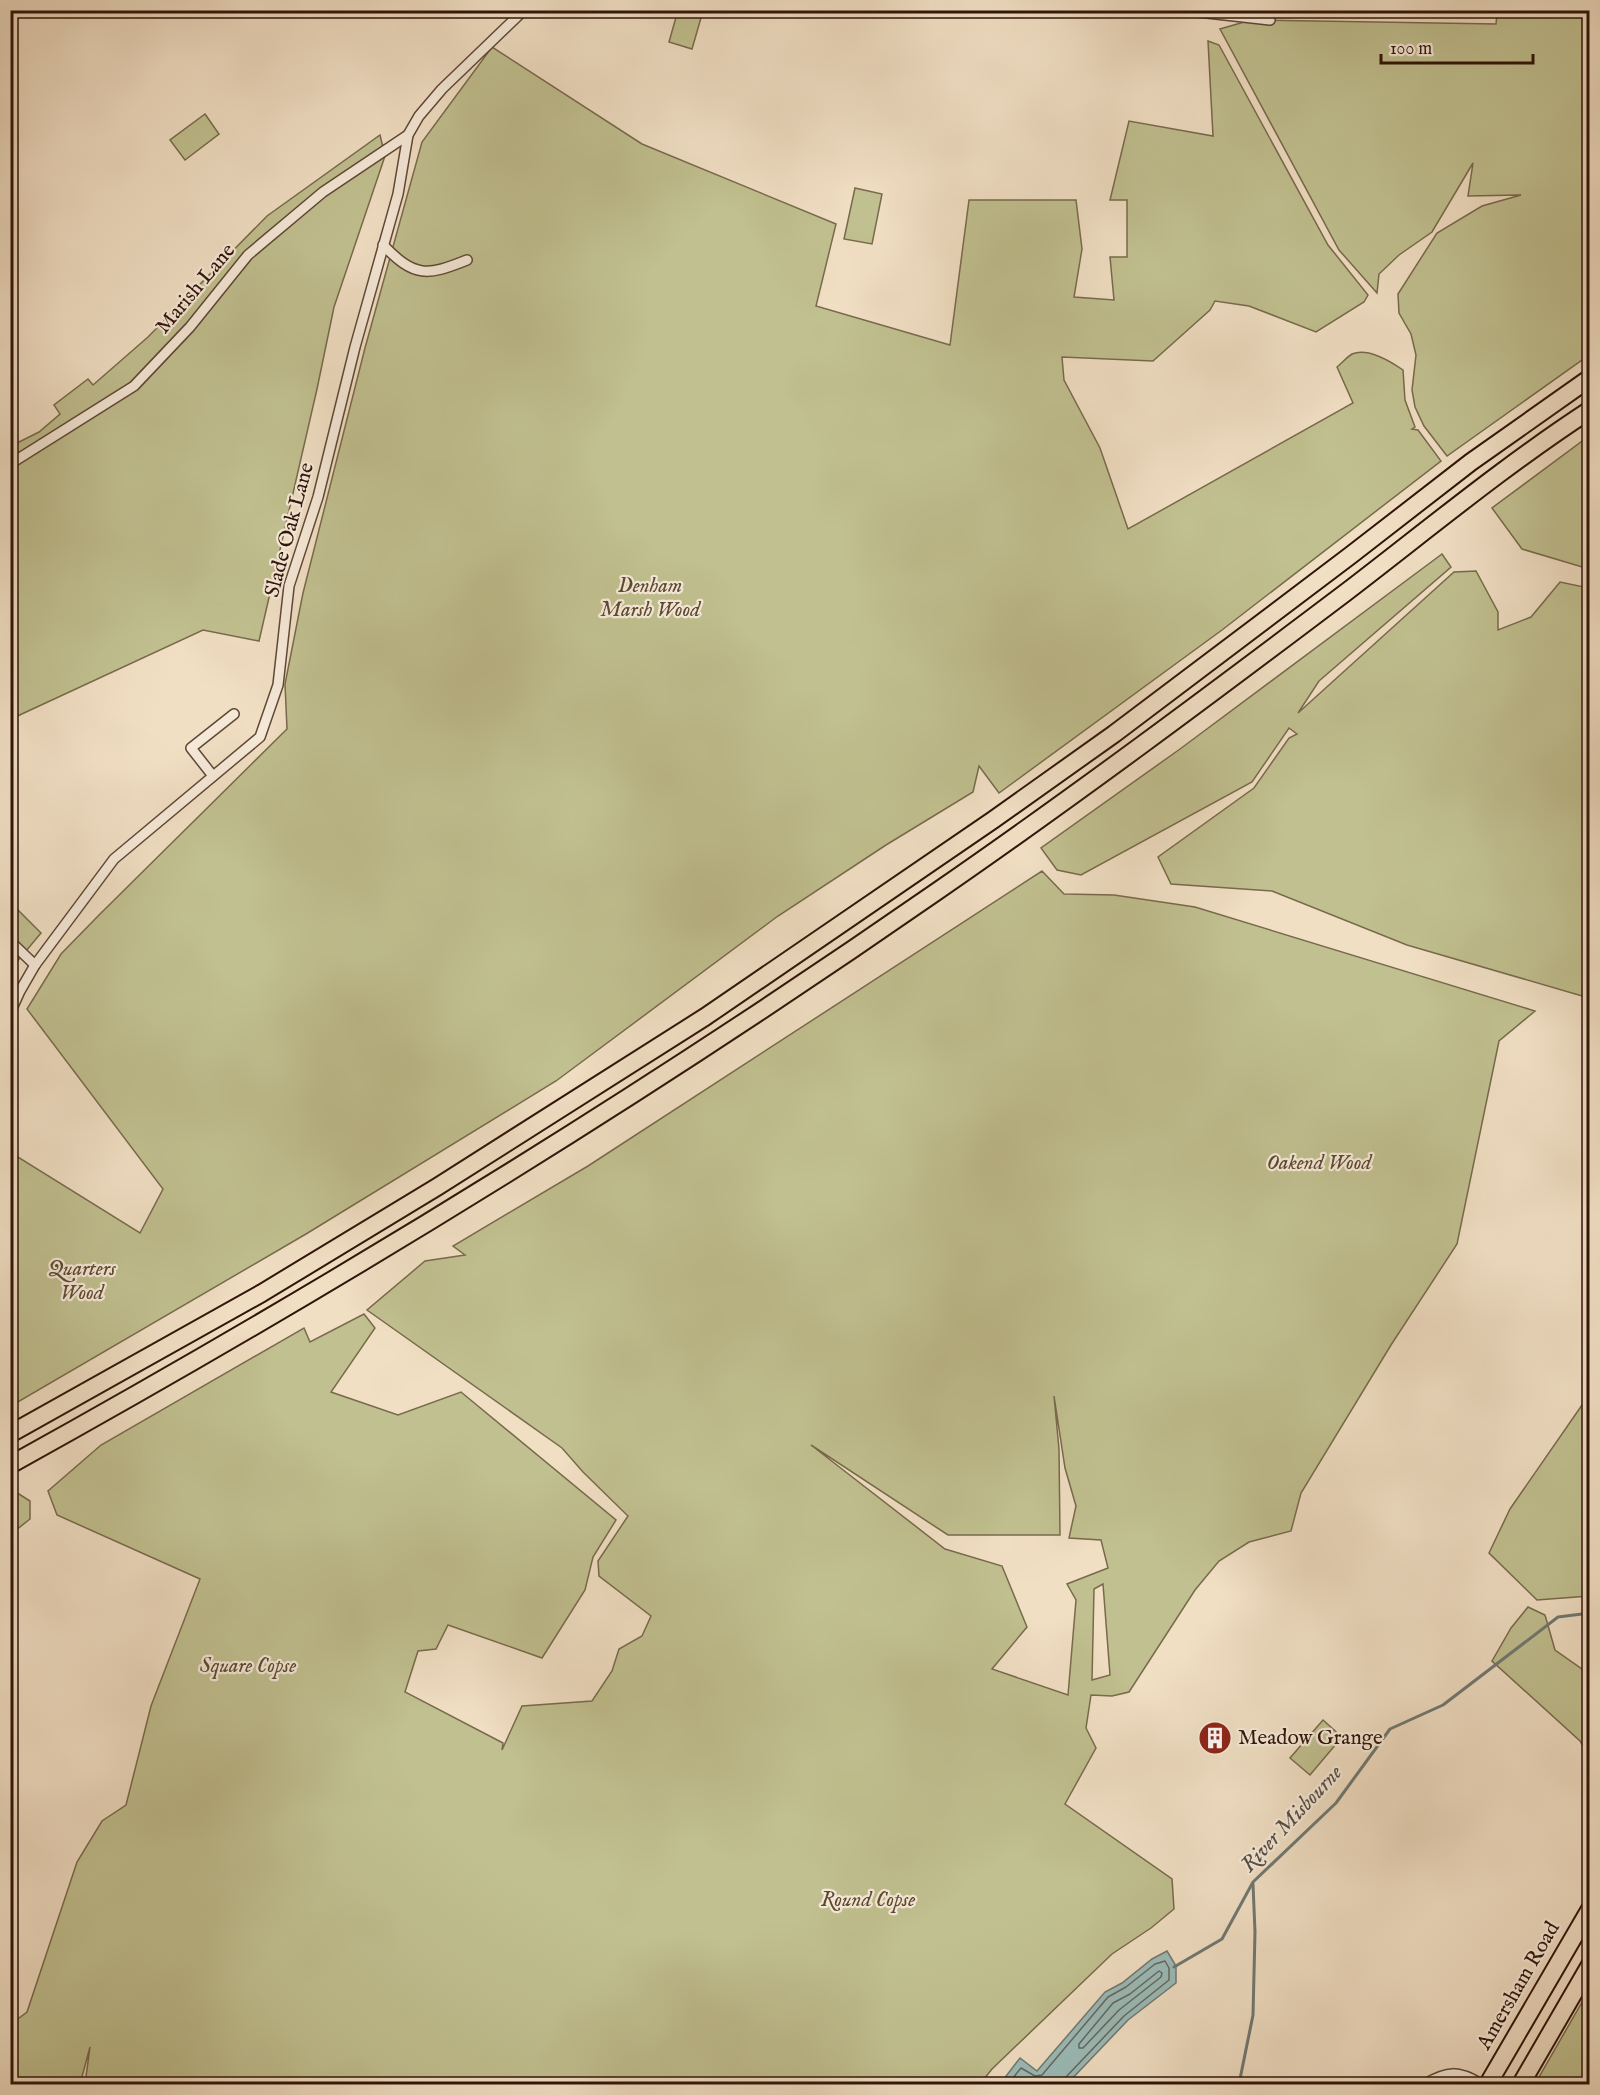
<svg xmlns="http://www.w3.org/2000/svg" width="1600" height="2095" viewBox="0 0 1600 2095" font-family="'IM FELL English',serif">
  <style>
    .green { fill: #c1c090; stroke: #786a4c; stroke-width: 1.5; fill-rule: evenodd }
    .water { fill: #9bbcb9; stroke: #707973; stroke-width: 1.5 }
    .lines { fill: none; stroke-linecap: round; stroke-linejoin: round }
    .shore { stroke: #666861; stroke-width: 1.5 }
    .stream { stroke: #707973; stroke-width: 3 }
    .street-casing { stroke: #604738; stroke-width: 12 }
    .highway-casing { stroke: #301409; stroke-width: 20 }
    .street { stroke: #f6ead9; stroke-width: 9 }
    .highway { stroke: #f1dfc4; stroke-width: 16 }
    .labels { text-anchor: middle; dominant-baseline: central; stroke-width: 4.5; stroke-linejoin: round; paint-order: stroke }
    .street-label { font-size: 21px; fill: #301409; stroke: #f6ead9 }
    .park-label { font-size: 21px; font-style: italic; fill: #5c4832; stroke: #f6ead9 }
    .poi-label { font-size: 21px; fill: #301409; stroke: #f6ead9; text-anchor: start }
    .water-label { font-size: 22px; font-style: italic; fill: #554f47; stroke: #f6ead9 }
  </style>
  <rect width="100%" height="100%" fill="#f1dfc4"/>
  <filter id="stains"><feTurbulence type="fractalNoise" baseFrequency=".00333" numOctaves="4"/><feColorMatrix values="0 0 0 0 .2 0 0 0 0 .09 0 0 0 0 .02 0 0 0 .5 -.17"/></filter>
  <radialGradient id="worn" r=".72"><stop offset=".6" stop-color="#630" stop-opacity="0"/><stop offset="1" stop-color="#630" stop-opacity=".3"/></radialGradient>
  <g class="green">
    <path d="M678,10L703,11L692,49L669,42Z"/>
    <path d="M1289,11H1589V29L1584,36L1590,68L1589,355L1447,456L1424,426L1415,407L1412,390L1416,355L1411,334L1399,313L1398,294L1437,233L1482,206L1521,195L1468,196L1473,163L1432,232L1399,255L1379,274L1377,293L1339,250L1220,29L1251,20L1496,24L1497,14Z"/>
    <path d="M1208,41L1219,45L1328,245L1368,295L1364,302L1316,332L1249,306L1215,301L1210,310L1153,361L1062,357L1064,380L1100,448L1128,529L1353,403L1337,367C1342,363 1347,357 1352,354C1368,347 1390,361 1403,370L1405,400L1415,427L1412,429L1418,430L1441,461L1222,630L999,793L979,766L973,792L886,845L778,916L556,1081L306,1234L11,1406L10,1152L140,1233L163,1189L27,1009L61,954L99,915L287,729L285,684L303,593L365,348L422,142L492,47L642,144L836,224L816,306L950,345L969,200H1076L1082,249L1074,297L1114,300L1110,257H1127V200H1110L1129,121L1213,136Z"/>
    <path d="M205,114L219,134L185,160L170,140Z"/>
    <path d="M380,135L385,156L334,307L317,389L259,641L203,630L11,719V446L39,432L60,414L54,405L88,379L93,385L148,337L267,216Z"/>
    <path d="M855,188L882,194L872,244L844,239Z"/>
    <path d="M1589,436V569L1522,549L1492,508Z"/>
    <path d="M1442,554L1451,567L1319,681L1298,713L1454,572L1476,571L1498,612V630L1531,617L1560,582L1589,588V998L1407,945L1272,891L1171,884L1158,857L1254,788L1289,738L1297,734L1289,728L1252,782L1081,875L1057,870L1041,848L1180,749Z"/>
    <path d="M1042,871L1064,894L1114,895L1195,907L1535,1011L1499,1041L1457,1244L1391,1345L1301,1493L1291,1531L1249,1542L1219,1561L1195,1590L1129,1692L1112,1696L1091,1695L1086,1728L1096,1748L1065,1804L1172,1879L1174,1909L1151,1928L1112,1954L992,2069L980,2084H85L90,2047L80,2084H11V2024L27,2012L77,1862L102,1821L126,1805L151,1706L200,1579L57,1515L48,1491L101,1445L304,1328L310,1342L364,1314L375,1328L331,1392L398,1415L461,1392L616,1520L593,1557L585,1590L542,1658L448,1625L436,1649L418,1651L405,1692L503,1743L502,1750L522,1706L592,1701L612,1671L619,1649L642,1636L651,1616L599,1576L598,1561L628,1516L583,1472L562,1448L367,1310L425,1261L465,1255L453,1246L588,1166ZM1054,1396L1065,1468L1076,1506L1069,1538L1101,1540L1108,1568L1067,1584L1076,1600L1068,1695L992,1669L1027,1627L1002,1566L945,1549L811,1445L948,1535H1060L1059,1449ZM1103,1584L1110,1675L1092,1680L1094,1589Z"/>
    <path d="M10,902L41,933L16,963L11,958Z"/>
    <path d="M1589,1395V1596L1537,1600L1489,1553L1510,1509Z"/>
    <path d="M11,1489L30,1501V1519L11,1534Z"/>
    <path d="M1528,1607L1545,1615L1555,1650L1589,1674V1757L1580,1741L1492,1661L1511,1628Z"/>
    <path d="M1323,1720L1342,1737L1310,1775L1290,1758Z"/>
    <path d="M1589,1990V2084H1535Z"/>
  </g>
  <path class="water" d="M1167,1951L1176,1966V1983L1128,2020L1067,2084H1000L1020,2058L1037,2071L1105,1992L1122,1983L1152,1959Z"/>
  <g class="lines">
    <g class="shore">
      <path d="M1159,1971L1162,1973L1161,1977L1119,2010L1083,2048H1079V2044L1113,2003L1130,1994Z"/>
      <path d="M1008,2084L1021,2068L1035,2076L1042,2075L1108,1997L1126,1987L1155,1964L1165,1961L1169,1968V1980L1124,2016L1065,2078L1063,2084"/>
    </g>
    <g class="stream">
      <path d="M1174,1967L1222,1939L1253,1882L1336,1803L1390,1729L1443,1705L1558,1617L1590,1613"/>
      <path d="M1239,2084L1253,2015L1255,1932L1253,1884"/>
    </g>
    <defs>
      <g id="street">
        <path d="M1180,10L1270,20"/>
        <path d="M383,245C415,278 427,276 467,260"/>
        <path d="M10,464L134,386L190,327L248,255L323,192L408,135"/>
        <path d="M213,776L191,748L234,714"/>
        <path d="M10,941L35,965"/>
        <path d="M10,1013L20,991L35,965L114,859L260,737L278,685L289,586L318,497L355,347L398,194L408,135L419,116L442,89L524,10"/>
        <path d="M1425,2084C1447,2071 1458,2070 1481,2084"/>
      </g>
      <g id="highway">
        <path d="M10,1434L262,1293L437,1187L705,1017L993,820L1114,734L1351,555L1471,462L1590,378"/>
        <path d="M10,1465C328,1289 638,1099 936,892C1075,796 1210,695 1345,593C1426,531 1504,466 1590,410"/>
        <path d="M1488,2084L1590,1909"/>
        <path d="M1521,2084L1590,1965"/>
      </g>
    </defs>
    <use href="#street" class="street-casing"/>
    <use href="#highway" class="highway-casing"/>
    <use href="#street" class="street"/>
    <use href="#highway" class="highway"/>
  </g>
  <defs>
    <symbol id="building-disc" viewBox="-11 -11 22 22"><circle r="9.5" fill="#8f2418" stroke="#f6ead9"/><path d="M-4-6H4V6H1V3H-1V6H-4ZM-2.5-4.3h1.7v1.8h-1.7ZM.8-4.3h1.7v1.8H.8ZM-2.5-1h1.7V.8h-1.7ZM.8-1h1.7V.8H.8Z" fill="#fff"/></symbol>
  </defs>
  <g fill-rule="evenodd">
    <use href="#building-disc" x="1196" y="1719" width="38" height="38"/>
  </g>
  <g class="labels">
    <g class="street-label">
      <text transform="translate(196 289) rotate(-50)">Marish Lane</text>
      <text transform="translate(290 530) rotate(-75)">Slade Oak Lane</text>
      <text transform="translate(1519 1986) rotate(-60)">Amersham Road</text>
    </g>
    <g class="park-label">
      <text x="650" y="586">Denham<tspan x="650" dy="24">Marsh Wood</tspan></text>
      <text x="1319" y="1163">Oakend Wood</text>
      <text x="82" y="1269">Quarters<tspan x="82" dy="24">Wood</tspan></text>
      <text x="248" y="1666">Square Copse</text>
      <text x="868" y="1900">Round Copse</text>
    </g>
    <g class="poi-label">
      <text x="1238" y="1738">Meadow Grange</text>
    </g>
    <g class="water-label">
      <text transform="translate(1292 1819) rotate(-47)">River Misbourne</text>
    </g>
  </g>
  <rect width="1600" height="2095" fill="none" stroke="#f1dfc4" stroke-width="36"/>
  <rect x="12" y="12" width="1576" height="2071" fill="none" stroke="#301409" stroke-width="3"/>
  <rect x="18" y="18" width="1564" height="2059" fill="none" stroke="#301409" stroke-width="1.5"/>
  <path d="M1381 54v9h152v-9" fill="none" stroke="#301409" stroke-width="3"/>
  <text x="1390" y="54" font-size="18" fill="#301409" stroke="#f6ead9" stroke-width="4.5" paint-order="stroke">100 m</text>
  <rect width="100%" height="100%" filter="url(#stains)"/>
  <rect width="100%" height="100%" fill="url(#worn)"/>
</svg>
